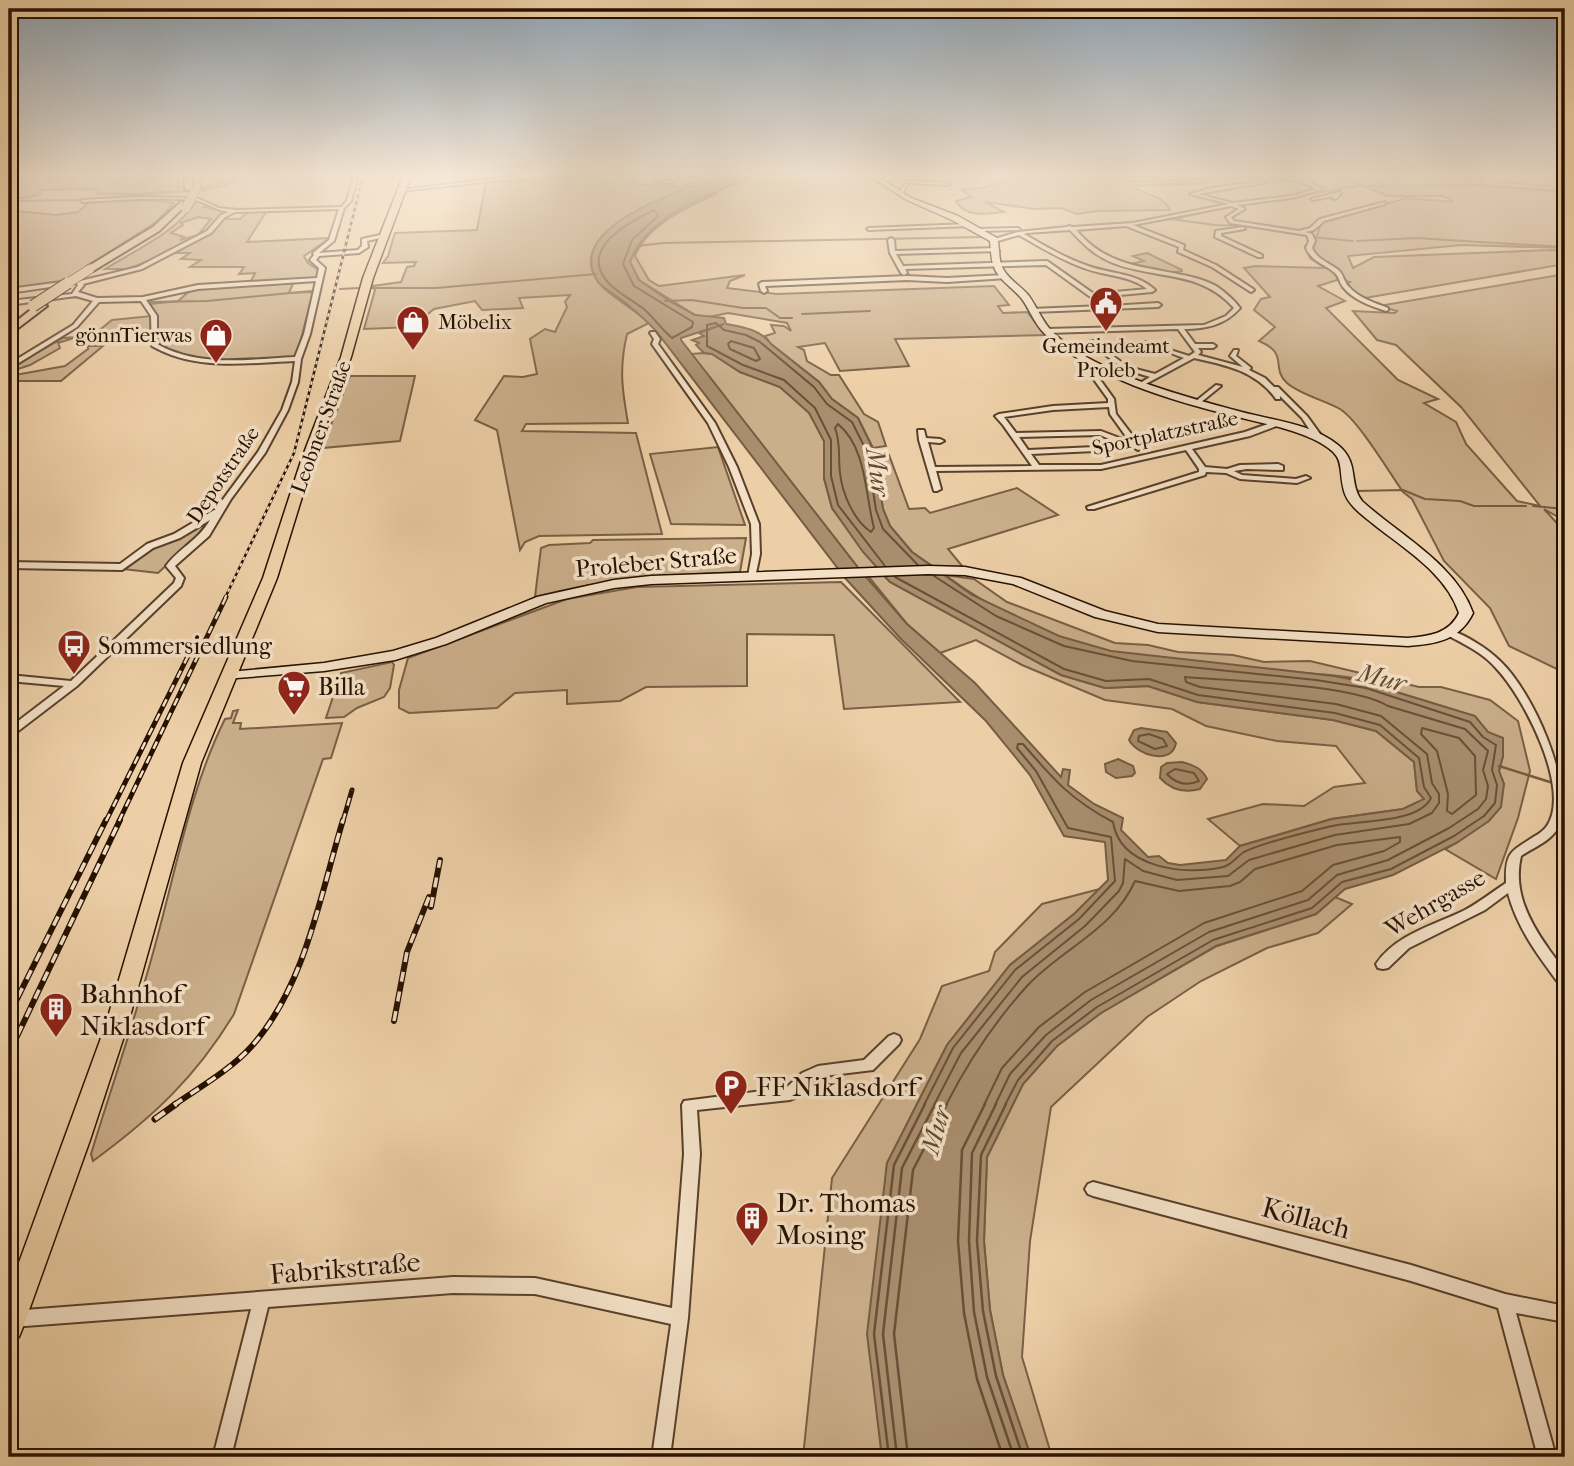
<svg xmlns="http://www.w3.org/2000/svg" width="1574" height="1466" viewBox="0 0 1574 1466" font-family="'IM FELL French Canon',serif">
  <style>
    .green { fill: #cbaf8b; stroke: #786046; stroke-width: 2; fill-rule: evenodd }
    .water { fill: #a98e6e; stroke: #755c42; stroke-width: 2; fill-rule: evenodd }
    .lines { fill: none; stroke-linecap: round; stroke-linejoin: round }
    .shore-far1 { stroke: #685037; stroke-width: 2 }
    .shore { stroke: #685037; stroke-width: 2.5 }
    .stream-far1 { stroke: #755c42; stroke-width: 2 }
    .stream { stroke: #755c42; stroke-width: 2.5 }
    .street-casing { stroke: #58402a; stroke-width: 4 }
    .secondary-casing { stroke: #261100; stroke-width: 3 }
    .primary-casing { stroke: #261100; stroke-width: 3 }
    .highway-casing { stroke: #261100; stroke-width: 4 }
    .street { fill: #f3e0c6; fill-rule: evenodd }
    .secondary { fill: #f3e0c6; fill-rule: evenodd }
    .primary { fill: #edcfa7; fill-rule: evenodd }
    .highway { fill: #edcfa7; fill-rule: evenodd }
    .rail-far3-casing { stroke: #261100; stroke-width: 2.5 }
    .rail-far2-casing { stroke: #261100; stroke-width: 5 }
    .rail-far1-casing { stroke: #261100; stroke-width: 6 }
    .rail-casing { stroke: #261100; stroke-width: 7 }
    .rail-far3 { stroke: #f3e0c6; stroke-width: 2; stroke-dasharray: 3.5; stroke-linecap: butt }
    .rail-far2 { stroke: #f3e0c6; stroke-width: 2.5; stroke-dasharray: 8; stroke-linecap: butt }
    .rail-far1 { stroke: #f3e0c6; stroke-width: 3.5; stroke-dasharray: 10; stroke-linecap: butt }
    .rail { stroke: #f3e0c6; stroke-width: 4.5; stroke-dasharray: 12; stroke-linecap: butt }
    .highway-bridge-far1-casing { stroke: #261100; stroke-width: 10; stroke-linecap: butt }
    .highway-bridge-casing { stroke: #261100; stroke-width: 13; stroke-linecap: butt }
    .highway-bridge-far1 { stroke: #edcfa7; stroke-width: 9 }
    .highway-bridge { stroke: #edcfa7; stroke-width: 11 }
    .labels { text-anchor: middle; dominant-baseline: central; stroke-width: 7; stroke-linejoin: round; paint-order: stroke }
    .far-poi-label { font-size: 21px; fill: #261100; stroke: #f3e0c6; text-anchor: start }
    .far-street-label { font-size: 21px; fill: #261100; stroke: #f3e0c6 }
    .street-label { font-size: 24px; fill: #261100; stroke: #f3e0c6 }
    .poi-label { font-size: 24px; fill: #261100; stroke: #f3e0c6; text-anchor: start }
    .water-label { font-size: 26px; font-style: italic; fill: #614931; stroke: #f3e0c6 }
    .near-poi-label { font-size: 28px; fill: #261100; stroke: #f3e0c6; text-anchor: start }
    .near-street-label { font-size: 28px; fill: #261100; stroke: #f3e0c6 }
  </style>
  <rect width="100%" height="100%" fill="#edcfa7"/>
  <filter id="stains"><feTurbulence type="fractalNoise" baseFrequency=".00286" numOctaves="4"/><feColorMatrix values="0 0 0 0 .2 0 0 0 0 .09 0 0 0 0 .02 0 0 0 .5 -.17"/></filter>
  <radialGradient id="worn" r=".72"><stop offset=".6" stop-color="#630" stop-opacity="0"/><stop offset="1" stop-color="#630" stop-opacity=".3"/></radialGradient>
  <g class="green">
    <path d="M9,176H177L180,186L176,192C164,191 154,193 142,194C129,195 113,193 98,194L96,190L89,189L40,190V195L9,200Z"/>
    <path d="M199,176H257L202,191Z"/>
    <path d="M475,176H541L539,179L639,176L633,184L681,187L711,176H719L714,181C679,191 559,230 599,283C609,296 636,310 649,323L627,334C619,368 622,389 628,423L526,424L522,431L636,433L662,534L539,536L525,542L520,550L497,430L475,420L504,376L523,377L537,374L530,339L545,329L555,332L567,307L565,302L570,295L519,298L523,308L482,310L475,301L434,309L412,327L364,329L375,290L372,286L401,282L407,267L414,266L416,262L383,263L388,256L395,233L477,230L486,181H474Z"/>
    <path d="M1048,176H1221L1201,177L1207,183L1132,186C1144,196 1163,194 1170,210L1097,211L1077,214L1061,208L1035,209L985,202L1004,212C988,214 965,218 956,201L971,197L961,189L981,188L1016,179Z"/>
    <path d="M1339,176H1565V188L1481,180L1484,186L1565,192V248L1461,245L1348,256L1353,268L1374,257L1552,250L1565,251V264L1365,298L1343,288L1350,282L1337,280L1318,286L1345,301L1326,308L1398,380L1438,399L1424,403L1456,422L1466,444L1517,501L1540,506L1461,407L1396,345L1377,340L1353,311L1395,313L1397,311L1379,306L1565,274V521L1544,509L1565,532V673L1509,646L1490,608L1444,561L1412,499L1403,492C1389,472 1358,420 1340,409C1324,400 1301,395 1287,383C1270,368 1290,354 1259,341L1275,327L1254,310L1261,299L1270,297L1244,268L1256,266L1325,268L1310,258L1305,246L1315,240L1322,222L1407,198L1453,202L1444,196H1388Z"/>
    <path d="M718,193C689,207 648,223 635,256L649,280L659,286L745,275L730,281L727,288L777,294L994,286L1009,305L998,306L1003,313L1027,312L1045,335L895,339L909,366L840,371L825,343L798,347L804,350L807,361L831,375H839L864,414L878,422L886,446L873,448L858,418L832,399L819,382L771,344L765,336L775,333L771,325L784,326L791,331L787,323L728,313L709,317L695,315L639,280L630,262C642,229 684,200 718,193Z"/>
    <path d="M144,199L174,203L156,222L61,283L9,291V210L55,215L78,212L89,202Z"/>
    <path d="M197,200L206,204L204,207L223,211L211,229L168,253L128,269H105C139,248 177,232 197,200ZM198,217L211,219L198,235L180,240L184,237L171,233L183,225L181,223Z"/>
    <path d="M248,212H266L247,242L330,238L304,256L308,263L318,270L317,278L239,285L294,281L289,293L313,292L297,355L287,359C242,360 199,365 157,345L156,315L150,304L178,301L192,289L250,283L255,273L239,274L244,267H190L201,260L181,259L190,253H171L201,237L222,219H240Z"/>
    <path d="M1147,253L1182,270V271L1171,273L1131,264L1144,261L1133,256Z"/>
    <path d="M151,316L150,333L92,336L112,320Z"/>
    <path d="M77,337L58,343L60,348L30,365L9,372L12,367L63,338Z"/>
    <path d="M88,346H103L61,381H9V376L65,366L88,349Z"/>
    <path d="M704,353L712,354L740,372L780,387L810,413L824,441V478L832,508L879,570H860L690,354Z"/>
    <path d="M350,376H415L400,441L322,448Z"/>
    <path d="M718,447L745,525L671,524L650,454Z"/>
    <path d="M874,453L889,455L909,509L925,508L930,513L1017,488L1058,515L948,549L963,567H934L912,552L890,526L883,509Z"/>
    <path d="M211,518L191,543L158,573L123,569L153,546Z"/>
    <path d="M746,538L740,572C666,575 607,578 535,597L541,548L549,545L590,543L593,540Z"/>
    <path d="M945,575L974,579L1007,602L1115,643L1148,645L1178,652L1233,655L1264,662L1310,661L1419,687H1441L1490,700L1518,721L1530,771L1518,818L1496,879L1445,849L1458,842L1504,784L1499,771L1503,756L1475,716L1393,691C1375,677 1328,675 1305,673C1241,665 1177,662 1114,652C1054,642 993,610 945,575Z"/>
    <path d="M868,576H884L890,582L1061,675L1105,688L1148,686L1197,702L1333,720L1376,731L1414,762L1417,791L1425,799L1403,809L1331,819L1240,846L1208,819L1263,804L1304,806L1334,787L1365,783L1336,746L1277,741L1206,726L1172,709L1105,700L1022,665L976,640L940,653L907,624Z"/>
    <path d="M841,582L960,702L844,709L834,635L747,634V686L646,687L620,701L567,704V690L515,693L497,708L409,713L399,708V690L408,658L567,599L637,587Z"/>
    <path d="M392,662L394,665L390,688L384,697L357,708L344,717L326,718L341,673Z"/>
    <path d="M238,710L233,723H241L240,729L342,723L331,758L323,759L234,1014C196,1077 153,1117 93,1161L91,1154C113,1082 138,1011 157,938C177,865 191,787 225,719L231,718L233,711Z"/>
    <path d="M1100,889L1074,914L1010,965L947,1045L887,1163L880,1238L876,1405L882,1457H803L832,1178L920,1039L942,986L989,971L995,952L1042,904Z"/>
    <path d="M1335,897L1352,904L1318,933L1267,948L1201,981L1147,1017L1051,1107L1030,1241L1022,1357L1052,1457H1031L1003,1375L990,1310L984,1241L987,1157L1023,1084L1057,1046L1101,1013L1217,946L1316,914Z"/>
  </g>
  <g class="water">
    <path d="M719,176H752C709,196 647,214 630,262L639,280L671,302L695,315L724,318L726,324C742,327 760,329 771,344L819,382L832,399L858,418L873,449L883,509L890,526L912,552L972,595L1059,636L1111,651L1334,676L1386,686L1393,691L1475,716L1488,732L1503,738V756L1499,771L1504,784L1501,807L1489,821L1458,842L1393,875L1345,889L1316,914L1216,946L1101,1013L1057,1046L1023,1084L987,1157L984,1241L990,1310L1003,1375L1031,1457H882L867,1334L887,1163L947,1045L1010,965L1074,914L1108,880L1105,842L1064,836L1030,775L986,721L900,638L846,579L656,331C644,318 630,306 615,295C610,291 602,287 598,282C567,235 651,202 685,189C696,185 711,184 719,176ZM724,324L699,333L704,336L692,340L699,343L696,345L704,353L712,354L740,372L780,387L809,413L824,441V478L832,508L863,552L890,582L1061,675L1105,688L1148,686L1197,702L1333,720L1376,731L1414,762L1417,791L1424,799L1403,809L1332,819L1240,846L1226,860L1180,865L1168,863L1159,856L1148,857L1121,830L1123,818L1094,804L1068,785L1070,770L1063,769L1061,777L975,683L907,624L860,570L681,340V338Z"/>
    <path d="M1141,728L1167,732L1176,743C1172,766 1137,755 1129,740L1134,730Z"/>
    <path d="M1118,759L1133,766L1135,773L1132,776L1116,778L1106,772L1105,764Z"/>
    <path d="M1182,762C1193,765 1202,768 1207,779L1200,789C1185,793 1171,790 1160,778L1161,767L1167,763Z"/>
  </g>
  <g class="lines">
    <g class="shore-far1">
      <path d="M654,210L658,216L632,240L623,264L634,286L693,322L692,327L672,338C662,330 655,319 645,310C633,300 616,293 606,280C580,247 630,222 654,210Z"/>
      <path d="M731,341L754,348L760,359L756,361L730,349L728,344Z"/>
      <path d="M838,424C867,448 865,495 874,528L871,532C854,521 842,493 840,473C838,457 841,443 835,428Z"/>
      <path d="M885,566L838,505L831,476V440L815,408L784,380L743,365L707,346V325L716,323L724,330L746,335L760,342L814,387L827,404L852,422L867,452L876,510L883,529L918,565"/>
      <path d="M934,576L996,616L1064,646L1132,661L1316,680L1366,688L1470,722L1483,737L1496,745L1492,770L1497,785L1495,803L1484,816L1454,836L1391,869L1342,882L1312,908L1213,940L1097,1007L1052,1041L1018,1080L1005,1105"/>
      <path d="M895,577L1064,669L1106,681L1149,679L1198,695L1335,713L1380,725L1419,758L1424,787L1431,798C1418,824 1358,820 1332,826C1311,831 1262,843 1244,852C1237,856 1232,865 1223,867C1185,876 1120,868 1113,822C1071,800 1053,779 1023,744H1018L1017,748L1036,771L1068,828L1111,837L1115,881L1079,919L1015,970L953,1048L924,1105"/>
      <path d="M1422,728L1459,738L1475,756L1476,795L1452,814L1447,811L1448,794L1437,751L1421,734Z"/>
      <path d="M1149,734L1163,739L1167,746L1155,749L1138,741L1139,736Z"/>
      <path d="M1175,769L1194,773L1199,781C1187,786 1176,784 1167,774Z"/>
      <path d="M934,1105L961,1053L1022,977L1085,926L1119,891L1123,883L1125,859L1143,871L1177,880L1228,876L1249,860L1335,835L1409,824L1432,813L1439,803V794L1432,783L1427,754L1381,716L1336,704L1200,687L1186,682L1185,677C1232,681 1352,684 1388,706L1465,729L1488,751L1483,770L1488,786L1486,799L1478,809L1449,828L1388,860L1337,875L1308,900L1209,932L1091,1000L1046,1035L1010,1074L995,1105"/>
      <path d="M946,1105C968,1062 995,1021 1028,985C1062,949 1114,929 1135,881L1179,891L1230,886L1240,882L1255,869L1337,845L1400,837V842L1384,851L1333,865L1302,891L1204,923L1085,992L1039,1027L1002,1068L984,1105"/>
    </g>
    <g class="shore">
      <path d="M985,1104L962,1150L958,1241L964,1313L977,1379L1003,1457"/>
      <path d="M996,1104L972,1153L969,1241L974,1312L987,1377L1014,1457"/>
      <path d="M1006,1104L981,1155L977,1241L983,1311L996,1376L1023,1457"/>
      <path d="M889,1457L874,1334L894,1165L925,1104"/>
      <path d="M897,1457L883,1334L902,1168L935,1104"/>
      <path d="M908,1457L894,1334L913,1170L947,1104"/>
    </g>
    <g class="stream-far1">
      <path d="M266,176H281"/>
      <path d="M197,190L242,176"/>
      <path d="M9,201L78,200L190,191"/>
      <path d="M1255,203L1357,186L1476,185L1565,191"/>
      <path d="M1178,218L1229,207"/>
      <path d="M1171,219L1215,225L1253,226"/>
      <path d="M1133,225L1171,219"/>
      <path d="M1022,234L1043,232"/>
      <path d="M1311,237L1353,241"/>
      <path d="M1357,241L1415,238L1565,247"/>
      <path d="M637,246L663,243L983,237"/>
      <path d="M372,288H436L596,274"/>
      <path d="M340,289L358,288"/>
      <path d="M61,298L74,297L92,301"/>
      <path d="M665,301L692,300L743,308H766L780,318H792"/>
      <path d="M103,302H141"/>
      <path d="M148,302L207,301L311,291"/>
      <path d="M802,314L870,311"/>
      <path d="M1356,491L1403,490L1425,499L1460,501L1474,506H1526"/>
      <path d="M1533,506L1565,509"/>
    </g>
    <path class="stream" d="M1499,766L1553,783"/>
    <defs>
      <g id="street">
        <path d="M354,176H358L351,201L344,208L334,241L319,253L358,250L362,246V239L385,234L388,236L367,241L368,247L359,253L319,256L316,260L325,268L310,334L301,359L298,382L288,410L265,453L231,499L209,536L175,566L184,578L181,586L77,686L13,735L9,736V728L64,686L9,681V675L71,681L174,583L176,578L166,566C179,548 198,541 210,520L180,538L153,548L122,570L9,568V562L120,564L147,544L174,534L216,509L258,452L282,410L292,382L295,361C246,363 195,371 152,346L151,316L141,301L99,302L77,327L9,369V364L73,325L93,301L76,296L9,305V301L72,294L78,285L76,282L138,267L207,231L221,215L229,212C214,210 205,201 193,200C156,197 119,200 83,202L81,200L137,197L197,198L219,208L237,210L341,207L347,201ZM339,209L329,240L313,253L314,255L310,260L319,268L317,278L198,285L143,297L97,298L78,292L84,285L83,284L142,269L211,233L225,217L235,212ZM316,281L304,334L295,357C249,359 199,368 157,344V316L146,300L198,289Z"/>
        <path d="M540,176H568L502,180L402,191L400,190L502,178Z"/>
        <path d="M675,176H680L671,183L655,181H670Z"/>
        <path d="M971,176H976L977,177L975,178Z"/>
        <path d="M1087,176L1134,178L1282,176L1302,179L1323,189L1292,198L1237,205L1245,209L1231,217L1234,221L1299,231L1310,228L1320,219L1385,202V204L1324,221L1314,230L1305,232L1312,234L1315,241L1312,248C1317,259 1327,262 1337,269C1344,274 1343,281 1349,287C1359,298 1375,303 1388,308V310L1386,311C1371,306 1353,300 1343,287C1339,282 1340,278 1335,273C1325,264 1312,262 1306,248L1309,241L1307,235L1230,223L1226,217L1239,209L1231,206L1133,225L1184,245L1183,250L1216,265L1253,289L1254,290L1251,292L1212,267L1178,252L1179,247L1126,226L1076,230C1103,262 1134,266 1173,273C1188,276 1203,279 1216,286C1225,292 1233,299 1240,308C1225,325 1206,329 1184,329L1195,344H1213L1216,346L1213,348H1198L1201,352L1198,355L1243,367L1230,356L1234,350H1238L1236,356L1250,367L1251,368L1249,370L1265,378L1274,387H1278L1307,416L1323,438L1322,440H1316L1302,418L1280,396V399H1276C1256,371 1226,365 1194,358L1142,386L1139,384L1140,383L1150,377L1124,369L1088,342L1093,341L1128,367L1155,374L1184,358C1171,354 1159,346 1146,344V342L1161,343L1167,349L1189,356L1195,352L1178,329L1047,333L1044,331L1047,329L1204,325L1226,316L1234,308C1199,269 1157,280 1113,263C1094,255 1084,245 1070,230L1026,233L1024,234C1045,246 1065,258 1088,266C1110,274 1138,273 1155,290L1152,292L1098,297L1110,306L1158,303L1161,305L1158,307L1033,312L1031,311V309L1103,306L1046,265L905,269L907,273L904,275L901,273L890,253L888,240L891,238L894,240L895,251L997,248L999,251L896,254L903,266L1047,261L1094,294L1147,289C1130,275 1104,276 1084,268C1061,260 1040,247 1019,235L994,242L991,240L1018,232L1067,227L1069,226L1072,227L1133,223L1229,204L1190,194L1211,188L1265,181L1267,182L1198,194L1232,203L1292,196L1317,189L1299,181L1280,178L1228,177L1134,180Z"/>
        <path d="M907,181L948,183L950,184L948,185L908,183L902,194H898Z"/>
        <path d="M1339,192L1341,193L1336,199L1332,198L1334,196L1313,200L1311,199Z"/>
        <path d="M968,224L970,226L869,230L867,229L869,228Z"/>
        <path d="M1243,227L1245,229L1221,233V236L1262,255V257H1258L1215,237L1216,231Z"/>
        <path d="M1018,228L1020,230L978,231L976,230L978,229Z"/>
        <path d="M1005,275L1008,277L1007,278L947,282L907,280L765,286L767,291L764,293L761,291L759,284L762,282L907,276L947,278Z"/>
        <path d="M69,281L71,282V284L9,293V289Z"/>
        <path d="M651,332H655L660,339L658,344L715,423L737,467L759,524L760,554L755,578H749L748,576L752,554L751,524L729,467L708,423L652,344L654,339L650,333Z"/>
        <path d="M1097,366L1100,368L1096,374L1114,399L1116,414L1142,448L1138,450L1133,447L1124,445L1095,451L1031,454L1039,465H1101L1245,432L1276,421L1280,423L1279,425L1250,436L1192,449L1205,467L1227,469L1240,465L1278,464L1283,466V470L1247,469L1234,471L1242,475L1296,479L1306,476L1310,478L1297,483L1240,479L1226,473L1206,472L1205,475L1094,509H1088L1087,507L1199,472V469L1186,450L1101,469L936,471L941,489L937,491H934L919,440L918,430H924L926,438L940,439L944,441L940,443L928,442L935,467L1032,466L1003,425L995,416L999,414L1053,406L1108,403V399L1090,374ZM1109,407L1110,414L1130,442L1101,431L1016,433L1004,417L1053,410ZM1100,435L1116,442L1095,447L1028,450L1019,437Z"/>
        <path d="M1216,385L1221,386L1200,403H1196V401Z"/>
        <path d="M1450,630C1467,636 1487,648 1500,661C1532,691 1574,783 1559,826C1552,841 1534,847 1521,856C1513,890 1528,920 1548,948C1558,963 1565,966 1565,986L1560,985C1539,957 1517,928 1508,893L1485,910L1409,948L1388,968L1383,969L1378,968L1376,964C1396,934 1435,925 1465,910C1480,902 1492,892 1506,883C1505,851 1511,852 1535,836C1539,834 1544,830 1547,826C1572,789 1523,696 1496,668C1483,653 1464,644 1447,635L1445,633Z"/>
        <path d="M894,1034L899,1036L901,1040L899,1044L873,1070L824,1076L812,1081L795,1098L790,1100L697,1110L700,1154L688,1318L670,1457H652L671,1324L535,1294L453,1293L268,1307L231,1457H213L251,1309L12,1327L9,1326V1312L12,1311L453,1277L535,1278L672,1308L684,1154L682,1105L684,1101L786,1088L802,1073L818,1066L864,1060L889,1036Z"/>
        <path d="M1093,1182L1411,1265L1505,1294L1565,1306V1322L1516,1313L1556,1457H1538L1498,1308L1411,1281L1093,1196L1088,1194L1085,1189L1088,1184Z"/>
      </g>
      <path id="secondary" d="M870,176H877L911,198L958,216L997,238C1000,247 998,261 1003,269C1009,280 1022,287 1029,296C1036,306 1041,318 1049,328C1086,371 1183,396 1238,411C1270,420 1311,423 1338,445C1360,463 1348,482 1362,501C1399,535 1456,564 1473,613C1460,640 1436,644 1408,646L1158,632L1095,617L1013,584L965,575L928,574L651,584L614,588L546,603L446,644L395,660L324,671L224,679L222,676L229,672L324,663L393,651L436,638L537,597L614,580L651,576L928,566L965,567L1021,578L1105,611L1158,624L1408,638C1429,636 1449,634 1459,613C1446,573 1403,548 1372,523C1362,515 1347,504 1344,491C1337,464 1348,457 1315,440C1290,428 1261,423 1234,416C1173,401 1091,377 1045,334C1035,325 1030,310 1022,299C1014,289 998,279 994,267C991,260 991,249 990,241L952,220L907,200Z"/>
      <path id="primary" d="M403,176H411L373,278L351,357L314,458L277,578L201,763L127,1027L90,1140L23,1327L19,1337L9,1341V1290L105,1027L183,763L263,578L302,458L341,357L363,278Z"/>
      <g id="highway">
        <path d="M184,176H192V191L185,189Z"/>
        <path d="M182,201L185,206L159,231L93,271H87V267L153,227Z"/>
        <path d="M38,304L47,306L9,335V327Z"/>
      </g>
    </defs>
    <use href="#street" class="street-casing"/>
    <use href="#secondary" class="secondary-casing"/>
    <use href="#primary" class="primary-casing"/>
    <use href="#highway" class="highway-casing"/>
    <use href="#street" class="street"/>
    <use href="#secondary" class="secondary"/>
    <use href="#primary" class="primary"/>
    <use href="#highway" class="highway"/>
    <defs>
      <path id="rail-far3" d="M225,598L294,453L363,176"/>
      <g id="rail-far2">
        <path d="M106,821L198,636"/>
        <path d="M119,821L226,597"/>
        <path d="M343,821L352,790"/>
      </g>
      <g id="rail-far1">
        <path d="M431,907L440,860"/>
        <path d="M9,1015L106,820"/>
        <path d="M394,1021L407,952L429,897"/>
        <path d="M9,1053L120,820"/>
        <path d="M174,1105C200,1087 230,1070 251,1047C305,987 320,896 343,820"/>
      </g>
      <path id="rail" d="M155,1119L176,1104"/>
    </defs>
    <use href="#rail-far3" class="rail-far3-casing"/>
    <use href="#rail-far2" class="rail-far2-casing"/>
    <use href="#rail-far1" class="rail-far1-casing"/>
    <use href="#rail" class="rail-casing"/>
    <use href="#rail-far3" class="rail-far3"/>
    <use href="#rail-far2" class="rail-far2"/>
    <use href="#rail-far1" class="rail-far1"/>
    <use href="#rail" class="rail"/>
    <defs>
      <g id="highway-bridge-far1">
        <path d="M186,208L196,189"/>
        <path d="M65,285L90,269"/>
      </g>
      <path id="highway-bridge" d="M33,306L68,283"/>
    </defs>
    <use href="#highway-bridge-far1" class="highway-bridge-far1-casing"/>
    <use href="#highway-bridge" class="highway-bridge-casing"/>
    <use href="#highway-bridge-far1" class="highway-bridge-far1"/>
    <use href="#highway-bridge" class="highway-bridge"/>
  </g>
  <linearGradient id="sky" x2="0" y2="1"><stop stop-color="#8fa5b7"/><stop offset="0.46" stop-color="#f7e9d7"/><stop offset="1" stop-color="#f7e9d7" stop-opacity="0"/></linearGradient>
  <rect width="1574" height="381" fill="url(#sky)"/>
  <defs>
    <symbol id="civic-pin" viewBox="-11 -11 22 30"><path d="M0 17L-7.5 6A9.5 9.5 0 1 1 7.5 6Z" fill="#8f2418" stroke="#f3e0c6"/><path d="M-.6-6.5H3V-4.5H.6V-3L4-1V1h2V6H-6V1h2V-1L-.6-3ZM-1.2 2.5V6h2.4V2.5Z" fill="#fff"/></symbol>
    <symbol id="shop-pin" viewBox="-11 -11 22 30"><path d="M0 17L-7.5 6A9.5 9.5 0 1 1 7.5 6Z" fill="#8f2418" stroke="#f3e0c6"/><path d="M-5-2.5h2.3a2.7 3.5 0 0 1 5.4 0H5L5.5 6h-11ZM-1.5-2.5h3a1.5 2.3 0 0 0-3 0Z" fill="#fff"/></symbol>
    <symbol id="bus-pin" viewBox="-11 -11 22 30"><path d="M0 17L-7.5 6A9.5 9.5 0 1 1 7.5 6Z" fill="#8f2418" stroke="#f3e0c6"/><path d="M-5-6H5V4H4V6H2V4H-2V6H-4V4H-5ZM-3.5-4V0h7V-4ZM-3.5 1.2v1.5H-2V1.2ZM2 1.2v1.5H3.5V1.2Z" fill="#fff"/></symbol>
    <symbol id="supermarket-pin" viewBox="-11 -11 22 30"><path d="M0 17L-7.5 6A9.5 9.5 0 1 1 7.5 6Z" fill="#8f2418" stroke="#f3e0c6"/><path d="M-6-5.5h2.5l.6 2H6L4.5 2H-2.5L-4.4-4H-6ZM-1.5 3.2a1.3 1.3 0 1 0 .1 0ZM3 3.2a1.3 1.3 0 1 0 .1 0Z" fill="#fff"/></symbol>
    <symbol id="building-pin" viewBox="-11 -11 22 30"><path d="M0 17L-7.5 6A9.5 9.5 0 1 1 7.5 6Z" fill="#8f2418" stroke="#f3e0c6"/><path d="M-4-6H4V6H1V3H-1V6H-4ZM-2.5-4.3h1.7v1.8h-1.7ZM.8-4.3h1.7v1.8H.8ZM-2.5-1h1.7V.8h-1.7ZM.8-1h1.7V.8H.8Z" fill="#fff"/></symbol>
    <symbol id="parking-pin" viewBox="-11 -11 22 30"><path d="M0 17L-7.5 6A9.5 9.5 0 1 1 7.5 6Z" fill="#8f2418" stroke="#f3e0c6"/><path d="M-3.5-5.5H1a3.5 3.5 0 0 1 0 7H-1V5.5H-3.5ZM-1-3.4V-.6H.8a1.4 1.4 0 0 0 0-2.8Z" fill="#fff"/></symbol>
  </defs>
  <g fill-rule="evenodd">
    <use href="#civic-pin" x="1087" y="284" width="38" height="52"/>
    <use href="#shop-pin" x="394" y="303" width="38" height="52"/>
    <use href="#shop-pin" x="197" y="316" width="38" height="52"/>
    <use href="#bus-pin" x="55" y="627" width="38" height="52"/>
    <use href="#supermarket-pin" x="275" y="668" width="38" height="52"/>
    <use href="#building-pin" x="37" y="990" width="38" height="52"/>
    <use href="#parking-pin" x="712" y="1067" width="38" height="52"/>
    <use href="#building-pin" x="733" y="1199" width="38" height="52"/>
  </g>
  <g class="labels">
    <g class="far-poi-label">
      <text x="438" y="322">Möbelix</text>
      <text x="192" y="335" text-anchor="end">gönnTierwas</text>
      <text x="1106" y="346" text-anchor="middle">Gemeindeamt<tspan x="1106" dy="24">Proleb</tspan></text>
    </g>
    <g class="far-street-label">
      <text transform="translate(321 427) rotate(-70)">Leobner Straße</text>
      <text transform="translate(1165 433) rotate(-12)">Sportplatzstraße</text>
      <text transform="translate(223 475) rotate(-56)">Depotstraße</text>
    </g>
    <g class="street-label">
      <text transform="translate(656 562) rotate(-5)">Proleber Straße</text>
      <text transform="translate(1435 903) rotate(-30)">Wehrgasse</text>
    </g>
    <g class="poi-label">
      <text x="98" y="646">Sommersiedlung</text>
      <text x="318" y="687">Billa</text>
    </g>
    <g class="water-label">
      <text transform="translate(878 472) rotate(82)">Mur</text>
      <text transform="translate(1382 678) rotate(14)">Mur</text>
      <text transform="translate(936 1130) rotate(-74)">Mur</text>
    </g>
    <g class="near-poi-label">
      <text x="80" y="993">Bahnhof<tspan x="80" dy="32">Niklasdorf</tspan></text>
      <text x="756" y="1086">FF Niklasdorf</text>
      <text x="776" y="1202">Dr. Thomas<tspan x="776" dy="32">Mosing</tspan></text>
    </g>
    <g class="near-street-label">
      <text transform="translate(1306 1218) rotate(15)">Köllach</text>
      <text transform="translate(345 1268) rotate(-5)">Fabrikstraße</text>
    </g>
  </g>
  <rect width="1574" height="1466" fill="none" stroke="#edcfa7" stroke-width="35"/>
  <rect x="10" y="10" width="1553" height="1445" fill="none" stroke="#261100" stroke-width="3.5"/>
  <rect x="18" y="18" width="1539" height="1431" fill="none" stroke="#261100" stroke-width="2"/>
  <rect width="100%" height="100%" filter="url(#stains)"/>
  <rect width="100%" height="100%" fill="url(#worn)"/>
</svg>
